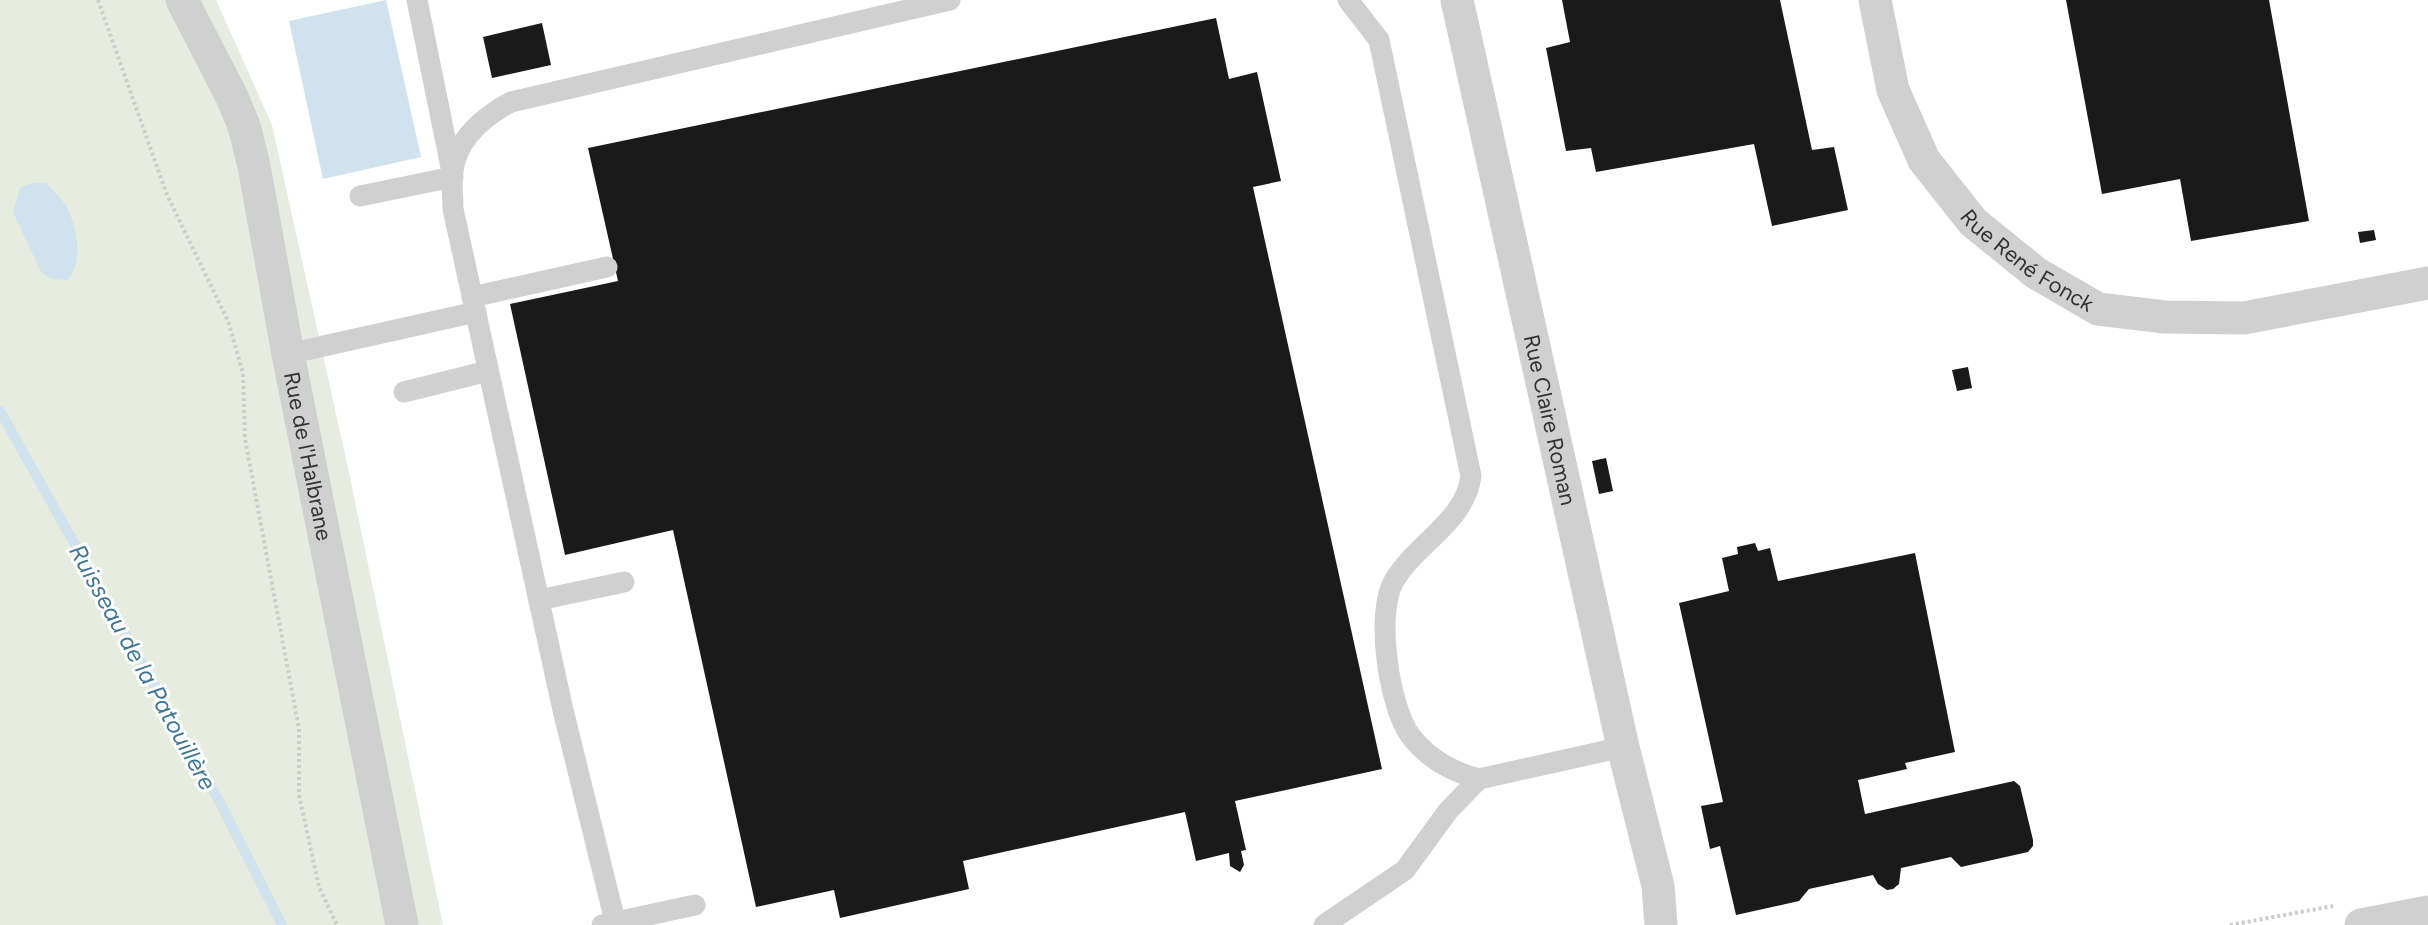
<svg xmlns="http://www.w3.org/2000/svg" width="2428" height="925" viewBox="0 0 2428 925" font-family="Figtree,sans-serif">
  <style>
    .green { fill: #e6ecdf }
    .water { fill: #cfe2ee }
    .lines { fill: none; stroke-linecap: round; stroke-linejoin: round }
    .stream { stroke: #cfe2ee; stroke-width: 10 }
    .building { fill: #1a1a1a }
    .path { stroke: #cdcdcd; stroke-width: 4; stroke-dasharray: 3 3; stroke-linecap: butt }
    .service { stroke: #d0d0d0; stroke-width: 21 }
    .minor { stroke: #d0d0d0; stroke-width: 33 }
    .tertiary { stroke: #d0d0d0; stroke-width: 33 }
    .labels { text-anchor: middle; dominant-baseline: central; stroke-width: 6; stroke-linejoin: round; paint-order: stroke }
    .street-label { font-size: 22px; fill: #333; stroke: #fff }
    .water-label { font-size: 24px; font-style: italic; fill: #3f7597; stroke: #fff }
  </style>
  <rect width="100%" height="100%" fill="#fff"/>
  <path class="green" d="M0,0H216L272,125L348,468L443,925H0Z"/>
  <g class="water">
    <path d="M386,0L421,157L323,179L289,21Z"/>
    <path d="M32,183H46C52,190 60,197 65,204C77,225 84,260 68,280L51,279L41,272L13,212L20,188Z"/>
  </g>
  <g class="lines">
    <path class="stream" d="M0,411L219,801L282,925"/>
  </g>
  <g class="building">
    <path d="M1562,0H1780L1812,150L1834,147L1848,210L1772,226L1754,144L1596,172L1591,148L1566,151L1546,48L1570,42Z"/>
    <path d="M2066,0H2269L2309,221L2191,241L2180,179L2102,194Z"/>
    <path d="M1216,18L1229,79L1257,72L1281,181L1253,187L1382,769L1235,801L1246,850L1241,851L1244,865L1240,872L1230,866L1229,853L1196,861L1185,812L963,861L969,889L840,918L834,890L756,907L673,530L565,555L510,304L618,281L588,148Z"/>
    <path d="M542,23L551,65L492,78L483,37Z"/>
    <path d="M2374,230L2376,240L2360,243L2358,232Z"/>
    <path d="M1968,367L1972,388L1957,391L1952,370Z"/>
    <path d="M1606,458L1613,491L1599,494L1592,461Z"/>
    <path d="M1755,543L1758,551L1770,548L1778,581L1915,553L1955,752L1905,763L1907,769L1858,780L1865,814L2014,781L2020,786L2033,840V846L2028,852L1961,867L1951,857L1901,868L1899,884L1893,889L1887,890L1878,884L1873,875L1809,889L1799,901L1736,915L1720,846L1710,849L1701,806L1723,802L1679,603L1729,591L1722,558L1738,554L1737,547Z"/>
  </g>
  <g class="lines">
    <g class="path">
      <path d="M98,0L167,195L228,321L243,373L245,439L299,729V795L319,887L337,925"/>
      <path d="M2230,925L2333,906"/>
    </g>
    <g class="service">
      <path d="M1348,0L1379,40L1471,476C1465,522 1416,543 1394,581C1375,613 1389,706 1410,735C1427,758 1452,772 1479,779"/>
      <path d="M360,196L453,177L417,0"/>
      <path d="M472,297L607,267"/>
      <path d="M288,354L476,312"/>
      <path d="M404,392L488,371"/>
      <path d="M539,600L624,582"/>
      <path d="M602,925L695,905"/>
      <path d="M616,925L563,710L453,209C453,196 451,183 453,171C457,138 485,116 511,102L950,0"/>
      <path d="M1324,925L1405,870L1448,811L1479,779L1623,747"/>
    </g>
    <g class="minor">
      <path id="s1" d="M182,0L232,97L244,126L254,166L288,354L402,925"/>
      <path id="s2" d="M1457,0L1623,747L1658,886L1661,925"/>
      <path id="s3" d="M1875,0L1893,90L1924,160L1973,222L2036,273L2098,309L2165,317L2244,318L2428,283"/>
    </g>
    <path class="tertiary" d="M2361,925L2428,912"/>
  </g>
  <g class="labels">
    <g class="street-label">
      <text stroke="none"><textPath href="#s3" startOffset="314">Rue René Fonck</textPath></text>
      <text stroke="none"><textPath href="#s2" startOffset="430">Rue Claire Roman</textPath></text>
      <text stroke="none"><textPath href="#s1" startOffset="477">Rue de l'Halbrane</textPath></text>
    </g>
    <g class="water-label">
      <text transform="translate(143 667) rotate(61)">Ruisseau de la Patouillère</text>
    </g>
  </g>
</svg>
